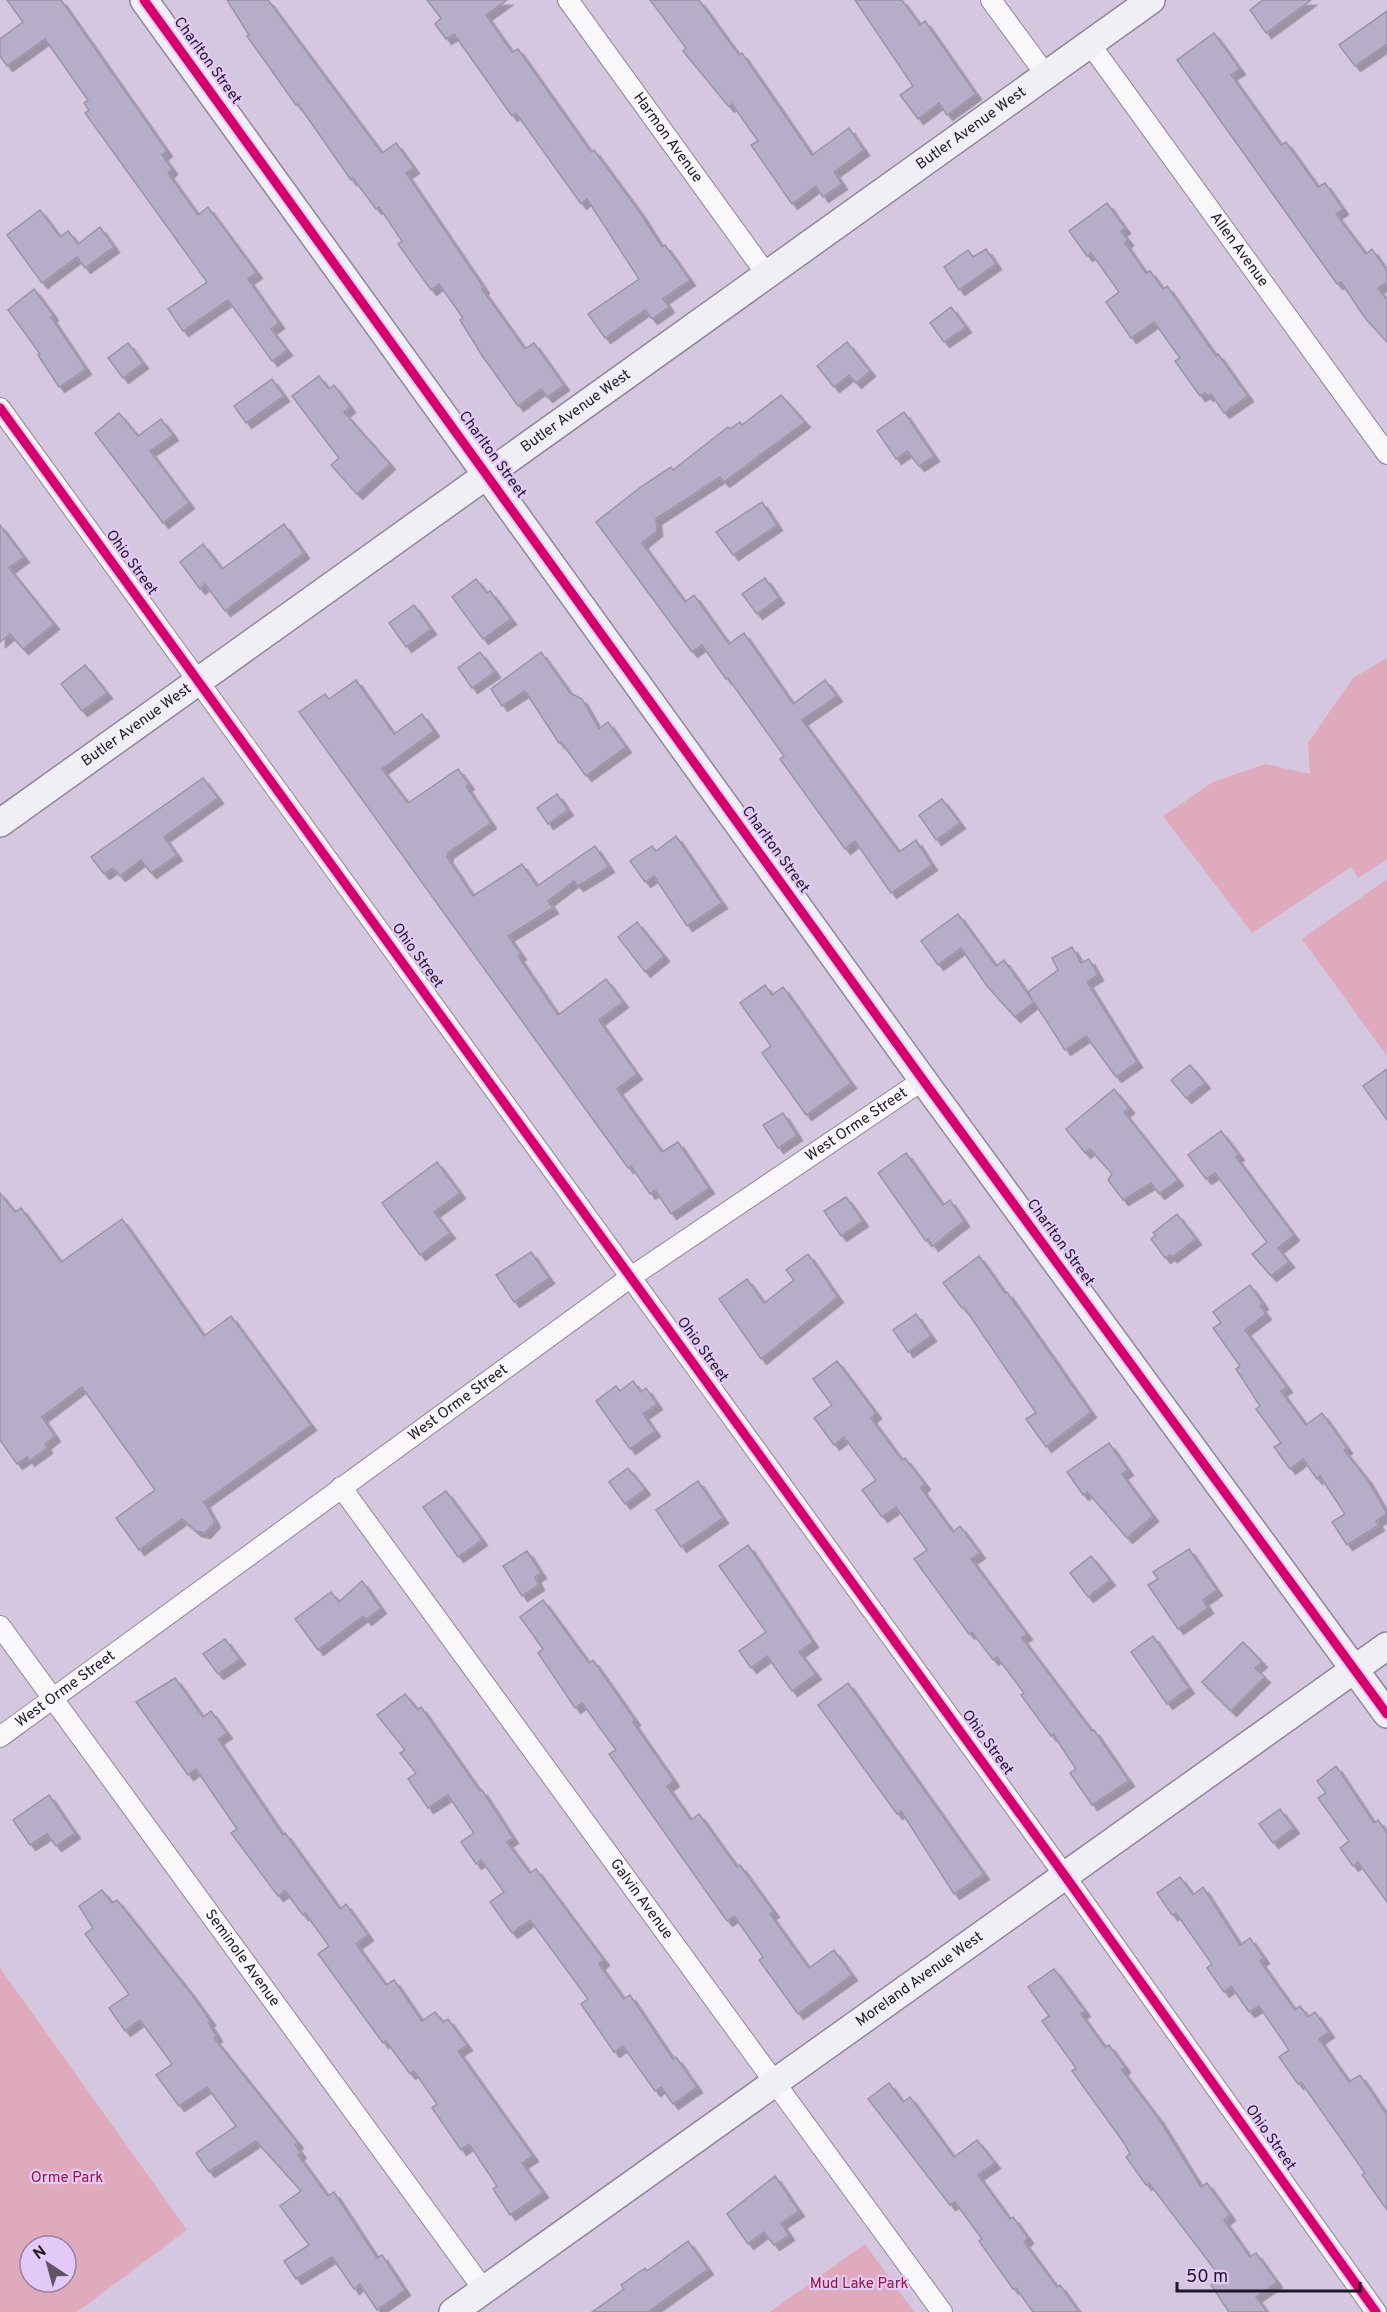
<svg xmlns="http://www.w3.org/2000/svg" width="1387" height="2312" viewBox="0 0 1387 2312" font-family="Overpass,sans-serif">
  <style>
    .green { fill: #dfabbc; fill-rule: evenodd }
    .building { fill: #b6adc8; stroke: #9b94a7; stroke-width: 1.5; filter: url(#shadow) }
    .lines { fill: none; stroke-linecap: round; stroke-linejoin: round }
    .street-casing { stroke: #918799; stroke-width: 22 }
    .secondary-casing { stroke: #918799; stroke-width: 30 }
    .street { stroke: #f9f7fa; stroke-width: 20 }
    .secondary { stroke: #efeff5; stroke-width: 27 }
    .cycleway-casing { stroke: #e3c9f7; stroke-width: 13 }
    .cycleway { stroke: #d6006c; stroke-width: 9 }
    .labels { text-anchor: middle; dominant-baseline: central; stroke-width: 4.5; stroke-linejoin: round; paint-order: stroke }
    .street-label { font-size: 15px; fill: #201727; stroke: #e3c9f7 }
    .park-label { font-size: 15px; fill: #94193d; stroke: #e3c9f7 }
  </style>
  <defs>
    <filter id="shadow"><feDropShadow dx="5.5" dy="5.5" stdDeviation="0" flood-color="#0004"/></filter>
  </defs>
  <rect width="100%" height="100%" fill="#d5c7df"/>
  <g class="green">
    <path d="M1387,658V859L1358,878L1351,867L1252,933L1163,816L1213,782L1266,764L1310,774L1308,743L1353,678Z"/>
    <path d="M1387,879V1056L1302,939Z"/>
    <path d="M0,1968L187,2230L77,2312H0ZM30,2246H66V2282H30Z"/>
    <path d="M865,2244L914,2312H770Z"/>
  </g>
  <g class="building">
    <path d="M7,0H61L167,151L162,155L172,169L168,173L198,215L208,207L257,273L248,279L279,323L271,329L287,350L272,361L228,300L183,331L168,309L207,282L85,113L89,110L84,103L88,100L45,39L7,66L0,56V39L23,22Z"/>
    <path d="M227,0H268L382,153L396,143L414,168L406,173L484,288L482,289L525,349L534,343L564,385L547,397L541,389L518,406L483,357L460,320L463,318L439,284L431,290L398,244L402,241L379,207L376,209L353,178L351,180L298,104L296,105L247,36L249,35Z"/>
    <path d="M427,0H507L486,15L512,52L518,49L591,152L594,150L639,211L662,247L665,245L690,280L663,299L669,307L652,319L645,310L605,338L588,314L639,279L587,199L581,204L516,113L512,116L454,34L446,39L435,24L441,18Z"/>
    <path d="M650,0H699L739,55L742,53L812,155L849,128L864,150L834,172L842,184L823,197L816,186L792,204L751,145L758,141L732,104L729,107L683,51L686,48Z"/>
    <path d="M855,0H902L920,25L925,21L976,94L947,115L939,103L918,119L900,95L913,86Z"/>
    <path d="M1263,0H1311L1266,33L1250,10Z"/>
    <path d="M1387,11V44L1355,66L1339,45Z"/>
    <path d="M1214,33L1240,69L1231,75L1281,145L1286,142L1318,187L1325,183L1343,209L1336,214L1366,254L1372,249L1387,271V282L1378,288L1387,300V342L1365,318L1341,282L1337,284L1177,60Z"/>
    <path d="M1107,203L1125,228L1121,231L1128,240L1125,243L1146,273L1150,271L1163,289L1167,286L1216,356L1218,354L1248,396L1224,413L1211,394L1208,396L1205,393L1200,396L1175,361L1180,358L1154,322L1131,338L1106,302L1119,292L1091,253L1087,256L1069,231Z"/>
    <path d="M40,210L60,237L68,231L78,244L100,227L114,247L85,268L77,257L42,283L7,235Z"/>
    <path d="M986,249L996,264L959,290L944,267L968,250L973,257Z"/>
    <path d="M34,289L53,315L51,317L86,369L59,387L38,355L40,354L8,310Z"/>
    <path d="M951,307L966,327L944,342L930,323Z"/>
    <path d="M847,342L870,371L856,383L849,375L834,387L817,366Z"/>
    <path d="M128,343L143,363L123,378L108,358Z"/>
    <path d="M319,376L329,389L334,385L350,407L344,412L390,464L357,494L331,465L339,458L292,396Z"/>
    <path d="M272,379L284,396L246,423L234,406Z"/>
    <path d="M781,395L805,422L724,482L720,477L656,519L657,531L642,543L685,602L694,595L729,644L744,633L793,704L825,680L837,696L802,720L899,852L916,840L932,865L891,893L855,841L845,849L780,759L784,756L728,678L726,679L702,645L692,652L596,522L642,486L671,467L673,470L728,427L730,429L740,422L742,425Z"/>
    <path d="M904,412L934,456L919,466L907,451L896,459L877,431Z"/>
    <path d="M119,413L138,436L161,419L173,435L150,451L189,503L163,523L95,433Z"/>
    <path d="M762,502L777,525L733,555L716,532Z"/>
    <path d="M284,524L304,553L225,611L205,584L200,589L180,562L203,544L222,569Z"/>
    <path d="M0,525L24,557L9,568L54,624L23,649L10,634L0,642Z"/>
    <path d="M765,578L779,598L757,614L742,594Z"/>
    <path d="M476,579L487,593L490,591L511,619L483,639L452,597Z"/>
    <path d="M414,605L431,629L406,647L389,623Z"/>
    <path d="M480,652L495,672L472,688L458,668Z"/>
    <path d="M541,652L570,693L582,699L599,729L608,722L626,747L586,776L561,742L559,743L525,691L502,706L491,689Z"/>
    <path d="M85,665L107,693L82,711L61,684Z"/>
    <path d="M356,680L394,734L422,714L434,731L382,769L408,803L458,769L469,784L466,786L491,823L448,853L447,857L473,896L522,864L537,886L595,846L609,867L578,886L574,881L548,901L553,908L508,936L521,954L518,956L558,1015L606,979L623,1002L599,1020L637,1074L617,1089L662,1152L678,1142L709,1188L671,1214L655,1190L650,1194L631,1166L628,1168L299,712L325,694L329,699Z"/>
    <path d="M203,778L218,798L164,837L177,855L151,873L141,860L120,876L113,868L104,874L91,857Z"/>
    <path d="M557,794L568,810L548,824L537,808Z"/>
    <path d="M942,799L960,823L936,840L919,815Z"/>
    <path d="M676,836L722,903L687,926L654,876L645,882L630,861L652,846L656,851Z"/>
    <path d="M958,914L996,966L1004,960L1033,1001L1028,992L1058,970L1052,958L1072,947L1081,963L1089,959L1098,975L1087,982L1137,1062L1116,1077L1086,1036L1065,1050L1034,1002L1015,1017L987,986L961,948L938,965L921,941Z"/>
    <path d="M637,922L664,956L645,972L618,937Z"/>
    <path d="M765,985L772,995L783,987L851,1083L806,1115L762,1053L771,1046L740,1003Z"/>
    <path d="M1190,1065L1205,1083L1186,1098L1171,1080Z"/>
    <path d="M1387,1069V1120L1363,1086Z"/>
    <path d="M1114,1089L1129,1108L1124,1112L1178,1180L1159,1194L1151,1183L1123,1200L1108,1180L1112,1174L1090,1149L1085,1153L1066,1129Z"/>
    <path d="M783,1113L797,1135L778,1148L763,1125Z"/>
    <path d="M1221,1131L1239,1155L1236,1157L1294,1235L1278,1248L1289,1262L1271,1276L1252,1254L1267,1242L1215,1173L1206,1179L1188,1155Z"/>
    <path d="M906,1153L943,1205L950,1200L964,1221L933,1246L928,1239L926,1241L878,1173Z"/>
    <path d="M437,1162L460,1193L434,1212L450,1233L420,1255L382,1203Z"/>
    <path d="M0,1193L15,1212L21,1208L61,1262L122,1219L204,1336L231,1316L311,1425L204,1502L215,1522L205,1533L196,1531L182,1519L139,1550L116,1518L155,1490L82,1387L42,1417L55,1436L45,1444L47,1448L29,1461L27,1457L17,1464L0,1440Z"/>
    <path d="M846,1197L863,1221L841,1236L824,1211Z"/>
    <path d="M1177,1214L1196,1239L1172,1257L1170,1255L1165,1258L1151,1239L1156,1235L1153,1233Z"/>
    <path d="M531,1252L549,1278L514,1302L496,1275Z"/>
    <path d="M808,1254L838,1297L761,1359L719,1299L747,1279L764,1303L794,1280L786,1270Z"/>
    <path d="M979,1256L1005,1293L1007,1292L1091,1412L1046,1447L1026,1419L1036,1413L964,1307L962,1308L943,1283Z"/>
    <path d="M1250,1285L1263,1304L1260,1306L1266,1314L1245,1330L1287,1387L1281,1391L1306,1425L1322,1413L1347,1448L1344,1450L1367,1479L1387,1514L1376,1521L1379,1525L1347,1545L1332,1522L1345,1514L1320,1476L1317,1479L1303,1459L1290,1469L1274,1447L1281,1443L1256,1409L1260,1406L1236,1369L1240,1366L1213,1328L1221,1323L1213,1312Z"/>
    <path d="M916,1314L931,1336L908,1352L893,1330Z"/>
    <path d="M837,1361L876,1413L871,1418L902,1460L905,1458L925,1484L921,1488L953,1532L960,1526L980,1553L971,1559L1027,1634L1022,1638L1092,1731L1094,1730L1129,1781L1092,1805L1070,1773L1076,1769L1053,1734L1051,1736L1021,1695L1024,1693L997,1657L993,1660L972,1632L969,1634L914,1559L927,1550L896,1507L882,1517L862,1490L876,1480L844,1437L834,1445L814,1418L832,1405L813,1379Z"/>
    <path d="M633,1381L641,1392L646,1388L657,1404L643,1414L655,1431L630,1449L596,1401L616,1386L620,1391Z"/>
    <path d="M1109,1443L1128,1470L1122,1474L1153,1516L1127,1538L1091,1496L1087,1492L1083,1495L1067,1472Z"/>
    <path d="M628,1468L645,1489L625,1504L609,1482Z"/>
    <path d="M698,1481L723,1518L681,1547L656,1510Z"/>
    <path d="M446,1491L482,1540L458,1557L423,1507Z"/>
    <path d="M748,1545L813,1642L799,1652L816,1674L792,1691L767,1656L751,1668L739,1651L766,1632L719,1566Z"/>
    <path d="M1189,1549L1217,1590L1203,1600L1208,1608L1178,1629L1148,1585L1158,1579L1153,1572Z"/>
    <path d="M527,1551L541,1573L535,1577L539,1585L522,1596L503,1566Z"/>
    <path d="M1091,1556L1110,1580L1088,1597L1070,1573Z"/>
    <path d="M362,1581L381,1608L366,1620L363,1616L318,1650L295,1619L331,1592L339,1602Z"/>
    <path d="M543,1600L589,1663L593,1660L635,1720L633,1722L674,1781L667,1786L691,1820L699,1814L737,1867L740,1865L774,1912L770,1914L809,1968L834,1950L852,1975L798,2014L759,1960L763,1957L734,1916L727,1921L609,1754L616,1750L582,1703L575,1708L538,1653L543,1649L520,1617Z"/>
    <path d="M1153,1636L1189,1688L1167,1704L1131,1652Z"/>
    <path d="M225,1639L240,1659L218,1674L203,1654Z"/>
    <path d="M1243,1642L1262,1662L1255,1668L1265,1677L1231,1711L1202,1682Z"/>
    <path d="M175,1678L203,1717L211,1711L227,1733L218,1739L283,1835L285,1833L340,1909L346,1904L368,1935L356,1944L386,1985L394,1980L422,2021L435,2012L443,2022L448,2019L467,2045L458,2051L533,2156L522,2163L543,2192L510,2215L493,2189L497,2186L469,2144L461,2150L432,2108L437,2104L414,2071L410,2074L386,2041L383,2043L318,1954L329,1946L305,1913L303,1915L285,1891L278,1896L231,1833L237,1829L196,1769L188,1775L136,1702Z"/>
    <path d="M848,1683L984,1874L954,1894L901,1811L897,1814L818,1705Z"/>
    <path d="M405,1694L418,1710L421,1707L480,1791L482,1790L513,1838L507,1842L530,1873L536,1869L604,1960L599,1964L624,1999L630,1995L673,2059L676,2057L697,2087L673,2104L661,2087L655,2091L623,2046L614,2052L581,2004L588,1999L530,1920L512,1933L490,1902L504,1892L481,1860L476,1864L461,1842L474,1833L448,1795L428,1808L408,1779L416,1773L400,1753L405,1750L377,1715Z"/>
    <path d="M1336,1766L1374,1823L1378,1820L1387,1833V1902L1358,1862L1353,1866L1340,1848L1349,1841L1318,1798L1326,1793L1317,1781Z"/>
    <path d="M49,1795L75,1833L56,1846L47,1834L30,1845L13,1820Z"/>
    <path d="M1280,1809L1294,1828L1273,1843L1259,1824Z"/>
    <path d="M1180,1877L1193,1895L1203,1887L1240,1945L1250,1938L1264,1958L1260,1961L1295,2010L1300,2006L1308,2017L1315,2012L1329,2032L1319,2039L1349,2082L1360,2075L1387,2115V2210L1362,2175L1365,2173L1301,2082L1298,2084L1279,2057L1289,2050L1259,2006L1249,2012L1231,1986L1224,1992L1207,1968L1212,1964L1176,1913L1172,1915L1157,1893Z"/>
    <path d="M102,1890L112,1903L117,1900L190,1992L210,2020L208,2022L217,2036L214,2038L298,2143L295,2145L301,2153L298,2155L328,2196L334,2192L377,2258L382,2255L405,2290L377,2310L360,2284L354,2289L332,2257L296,2279L284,2261L309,2245L280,2206L301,2191L256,2141L209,2172L196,2153L236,2126L207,2087L179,2106L156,2075L172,2064L140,2020L125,2031L109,2008L129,1994L85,1934L93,1928L79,1906Z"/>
    <path d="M1054,1969L1085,2011L1081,2014L1105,2047L1109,2045L1125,2067L1122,2070L1159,2119L1201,2187L1207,2183L1230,2215L1224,2220L1250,2257L1256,2253L1277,2282L1256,2297L1267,2312H1229L1211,2285L1221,2278L1149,2183L1146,2185L1126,2157L1130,2154L1124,2143L1072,2071L1076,2068L1042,2021L1049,2016L1028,1987Z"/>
    <path d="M889,2083L903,2102L910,2097L954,2157L977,2140L995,2163L978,2175L1010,2219L1013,2217L1028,2238L1024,2242L1057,2287L1060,2285L1079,2312H1033L1016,2288L1013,2289L979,2241L982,2239L955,2202L950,2205L868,2099Z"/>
    <path d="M775,2176L799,2211L781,2223L789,2235L774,2245L764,2232L748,2244L727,2214Z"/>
    <path d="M688,2241L708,2269L648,2312H592L624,2289L621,2285L645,2268L647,2271Z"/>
  </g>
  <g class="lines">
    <defs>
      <g id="street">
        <path id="s1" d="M568,0L767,275"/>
        <path d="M991,0L1046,75"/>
        <path id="s2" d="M1090,44L1387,454"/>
        <path d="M0,408L1065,1876L1376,2312"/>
        <path id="s3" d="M341,1487L942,2312"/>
        <path id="s4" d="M0,1626L484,2290"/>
        <path id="s5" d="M0,1737L631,1277L923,1080"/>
      </g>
      <g id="secondary">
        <path d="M144,0L923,1080L1387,1714"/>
        <path id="s6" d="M0,823L1151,0"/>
        <path id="s7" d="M453,2312L1387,1646"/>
      </g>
    </defs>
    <use href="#street" class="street-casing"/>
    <use href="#secondary" class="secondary-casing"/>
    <use href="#street" class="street"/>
    <use href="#secondary" class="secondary"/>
    <defs>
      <g id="cycleway">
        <path d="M144,0L923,1080L1387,1714"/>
        <path d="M0,408L1065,1876L1376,2312"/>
      </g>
    </defs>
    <use href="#cycleway" class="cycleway-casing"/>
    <use href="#cycleway" class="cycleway"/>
  </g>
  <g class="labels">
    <g class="street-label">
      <text transform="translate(207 61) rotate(54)">Charlton Street</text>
      <text stroke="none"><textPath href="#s6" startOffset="1194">Butler Avenue West</textPath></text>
      <text stroke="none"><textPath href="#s1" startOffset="170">Harmon Avenue</textPath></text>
      <text stroke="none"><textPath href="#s2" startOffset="254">Allen Avenue</textPath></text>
      <text stroke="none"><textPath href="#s6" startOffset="708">Butler Avenue West</textPath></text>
      <text transform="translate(492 455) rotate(54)">Charlton Street</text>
      <text transform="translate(131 563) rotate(54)">Ohio Street</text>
      <text stroke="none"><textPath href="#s6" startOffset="168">Butler Avenue West</textPath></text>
      <text transform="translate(775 850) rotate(54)">Charlton Street</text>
      <text transform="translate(417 956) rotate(54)">Ohio Street</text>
      <text stroke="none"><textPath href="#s5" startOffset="1053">West Orme Street</textPath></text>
      <text transform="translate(1060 1243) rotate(54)">Charlton Street</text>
      <text transform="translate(702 1350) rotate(54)">Ohio Street</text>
      <text stroke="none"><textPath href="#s5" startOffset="567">West Orme Street</textPath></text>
      <text stroke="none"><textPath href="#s5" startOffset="81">West Orme Street</textPath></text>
      <text transform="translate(987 1743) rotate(54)">Ohio Street</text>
      <text stroke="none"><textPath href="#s3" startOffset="510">Galvin Avenue</textPath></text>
      <text stroke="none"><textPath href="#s4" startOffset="411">Seminole Avenue</textPath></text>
      <text stroke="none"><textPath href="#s7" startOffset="573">Moreland Avenue West</textPath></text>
      <text transform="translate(1270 2138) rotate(55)">Ohio Street</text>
    </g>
    <g class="park-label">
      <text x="67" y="2178">Orme Park</text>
      <text x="859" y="2284">Mud Lake Park</text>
    </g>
  </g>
  <g transform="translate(48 2264) rotate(324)"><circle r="28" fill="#e3c9f7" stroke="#9582a4" stroke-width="1.5"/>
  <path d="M0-4.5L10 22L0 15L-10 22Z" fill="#5f5567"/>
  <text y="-9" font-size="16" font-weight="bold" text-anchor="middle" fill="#201727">N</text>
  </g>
  <path d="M1177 2282v9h183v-9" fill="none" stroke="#201727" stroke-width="3"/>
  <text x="1186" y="2282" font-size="18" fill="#201727" stroke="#e3c9f7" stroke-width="4.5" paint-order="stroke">50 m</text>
</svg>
